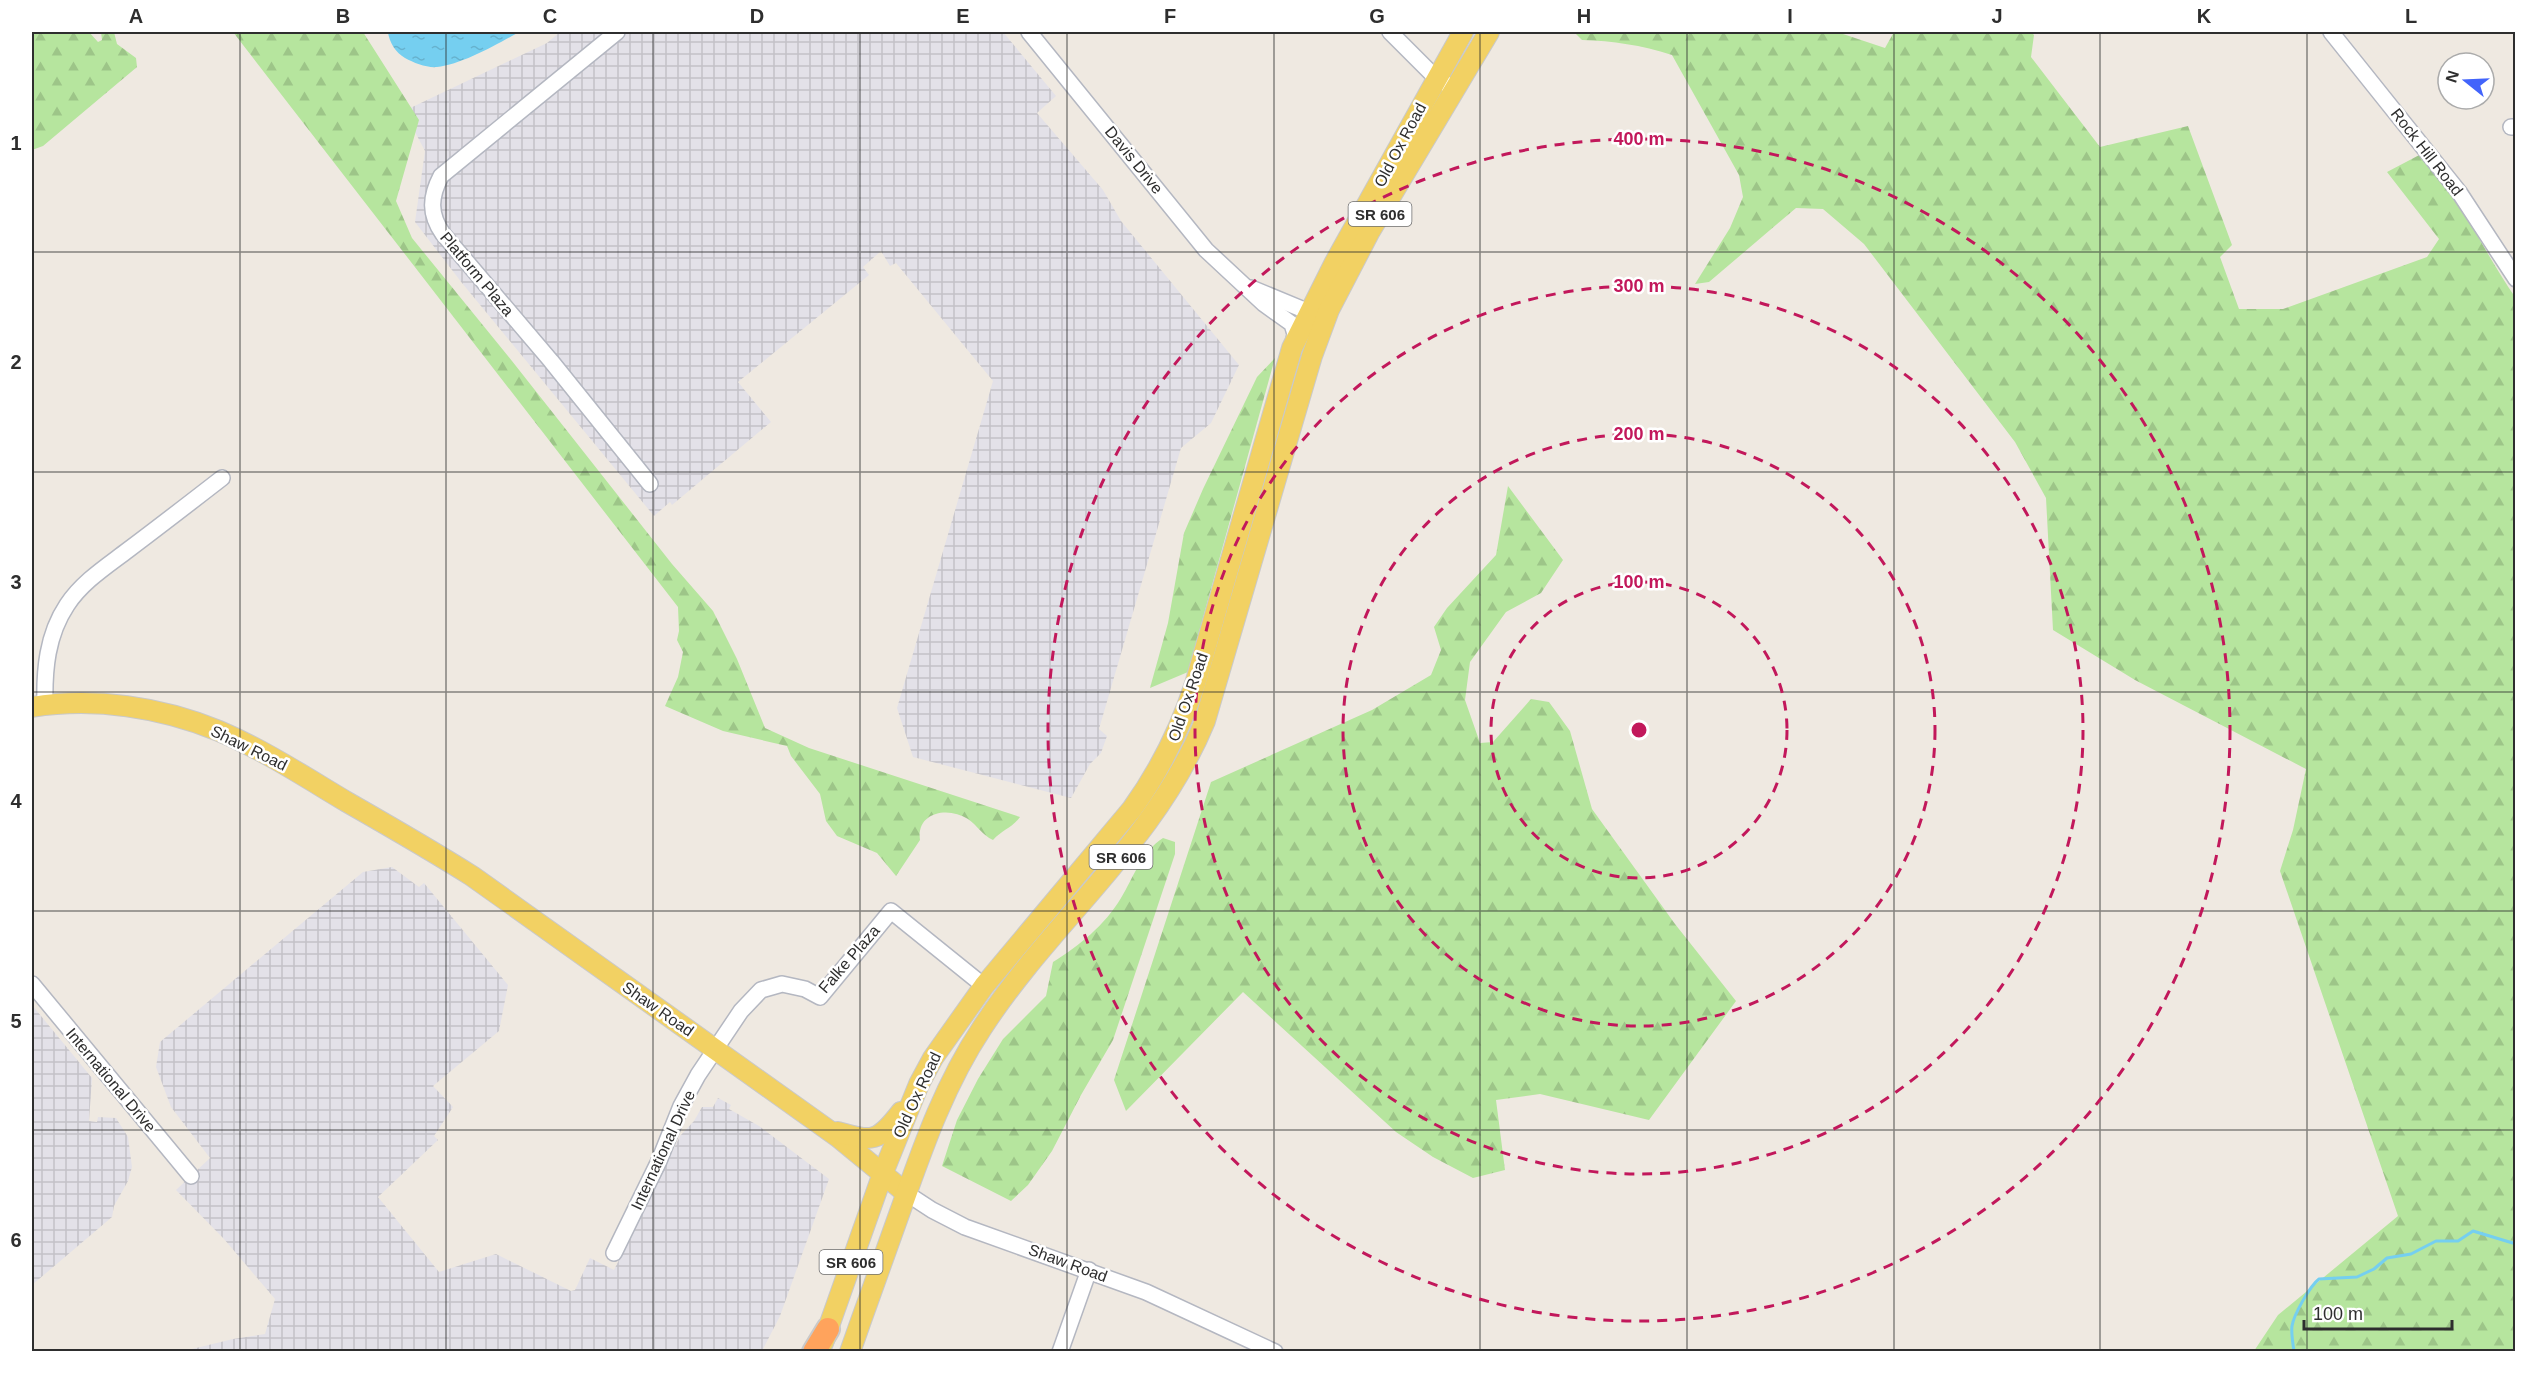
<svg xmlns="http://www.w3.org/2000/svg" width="2547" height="1383" viewBox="0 0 2547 1383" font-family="Helvetica,sans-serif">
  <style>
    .industrial { fill: url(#industrial-grid) }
    .forest { fill: url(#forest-firs) }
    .water { fill: url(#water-ripples) }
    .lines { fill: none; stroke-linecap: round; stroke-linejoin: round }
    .stream { stroke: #75cff0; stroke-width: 3 }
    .minor-casing { stroke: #b4b7c1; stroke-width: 18 }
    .major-casing { stroke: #c9c9c9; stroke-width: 22 }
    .highway-casing { stroke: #c9c9c9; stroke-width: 26 }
    .minor { stroke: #fff; stroke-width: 15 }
    .major { stroke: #f2d163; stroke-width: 20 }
    .highway { stroke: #ffa35c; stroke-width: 22 }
    .grid { fill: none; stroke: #2e2e2e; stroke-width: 1.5; stroke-opacity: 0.55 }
    .ring { fill: none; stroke: #c2185b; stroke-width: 3; stroke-dasharray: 10 8 }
    .labels { text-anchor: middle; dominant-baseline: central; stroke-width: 5; stroke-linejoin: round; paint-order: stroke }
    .shield { fill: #fff; stroke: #6d6d6d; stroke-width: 1.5 }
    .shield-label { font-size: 15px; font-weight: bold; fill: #2e2e2e }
    .street-label { font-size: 16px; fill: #2e2e2e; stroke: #fff }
    .centre { fill: #c2185b; stroke: #fff; stroke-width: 3 }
    .ring-label { font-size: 18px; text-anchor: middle; font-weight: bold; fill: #c2185b; stroke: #fff; stroke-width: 5; stroke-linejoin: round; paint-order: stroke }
    .neatline { fill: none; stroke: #2e2e2e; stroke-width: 2 }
    .grid-label { font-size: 20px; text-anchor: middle; font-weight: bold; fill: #2e2e2e }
  </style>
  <defs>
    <pattern id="industrial-grid" width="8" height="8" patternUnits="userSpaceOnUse" patternTransform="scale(1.5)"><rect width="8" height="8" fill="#e3e1e8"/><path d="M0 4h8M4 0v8" fill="none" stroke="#c3c1c7"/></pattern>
    <pattern id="forest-firs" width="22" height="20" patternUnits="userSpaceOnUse" patternTransform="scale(1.5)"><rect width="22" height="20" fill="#b6e59e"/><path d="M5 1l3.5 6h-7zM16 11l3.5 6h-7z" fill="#9dc588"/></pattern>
    <pattern id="water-ripples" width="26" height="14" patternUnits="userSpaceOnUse" patternTransform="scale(1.5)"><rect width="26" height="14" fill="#75cff0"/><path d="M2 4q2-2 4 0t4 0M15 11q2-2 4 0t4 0" fill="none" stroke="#66b2ce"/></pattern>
  </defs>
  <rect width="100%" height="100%" fill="#efe9e1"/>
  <g class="industrial">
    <path d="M560,32H1003L1056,96L1037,113L1103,190L1121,221L1239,365L1211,423L1181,448L1099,729L1107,736L1101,753L1090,764L1071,798L913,757L897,708L993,381L896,263L890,266L881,251L863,267L869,275L738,382L771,422L672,505L670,502L654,516L462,283L415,222L425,151L404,111L547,43Z"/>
    <path d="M392,867L419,887L424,883L508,985L499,1031L433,1086L453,1107L434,1136L438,1140L378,1197L439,1272L496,1254L571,1291L575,1290L590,1258L614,1270L680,1136L694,1121L702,1107H713L718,1098L731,1105L729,1109L759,1126L829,1179L780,1316L762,1351H184L233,1339L265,1334L275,1299L224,1239L176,1190L210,1158L171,1107L156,1067L160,1042L363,872Z"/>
    <path d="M32,1005L92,1078L89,1121L97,1122L98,1117L116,1118L128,1137L132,1167L128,1181L114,1206L112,1217L32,1285Z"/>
  </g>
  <g class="forest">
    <path d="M32,32H89L98,42L102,40L101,32H114L117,44L136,58L137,67L43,146L32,150Z"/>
    <path d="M233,32H363L419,120L396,201L412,238L512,361L672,564L713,611L737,659L765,728L809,748L1020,817C1012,828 1002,830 993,840C982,835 978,826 968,819C948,806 916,812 920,840L896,876L877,853L837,836L826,821L820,794L791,756L787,746L723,731L665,706L678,677L683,652L677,640L679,631L678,607Z"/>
    <path d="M1574,32H1837L1885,48L1894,32H2031L2034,35L2031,57L2100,147L2188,126L2232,245L2220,257L2239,309H2283L2427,257L2439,239L2387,172L2425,152C2459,198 2483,250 2515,297V1351H2254L2278,1315L2398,1216L2280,871L2293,830L2306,769L2135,680L2053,630L2046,498L2015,442L1864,244L1823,209L1796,208L1709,282L1695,284L1730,228L1743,197L1739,175L1672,55C1641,45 1613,41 1582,40Z"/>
    <path d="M1275,358L1188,672L1150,688L1168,623L1184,533L1203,489L1257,377Z"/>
    <path d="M1508,486L1563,560L1541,593L1506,612L1470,662L1465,700L1480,743L1493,742L1531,699L1549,702L1570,731L1592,809L1675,924L1736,1001L1649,1120L1540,1094L1496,1100L1505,1170L1473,1178L1433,1157L1396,1132L1243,992L1126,1111L1114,1080L1211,782L1372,710L1431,675L1441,650L1434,627L1447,608L1496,555Z"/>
    <path d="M1163,838L1175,842V854L1113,1040L1081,1095L1052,1151L1028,1185L1011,1201L942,1166L957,1120L978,1079L1003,1039L1046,996L1053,962C1079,946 1105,925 1121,898C1134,877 1141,852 1163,838Z"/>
  </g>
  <path class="water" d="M388,32H519C498,44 461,65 437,67C427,68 414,63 405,58C396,53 389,42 388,32Z"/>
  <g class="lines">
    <path class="stream" d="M2294,1352C2293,1343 2291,1334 2292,1326C2294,1314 2310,1286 2319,1279L2357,1277L2374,1269L2387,1258L2411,1254L2436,1241H2458L2473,1231L2516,1244"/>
    <defs>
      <g id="minor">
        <path d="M617,32L441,176C430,197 429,214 443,234L551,361L650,484"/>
        <path d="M1029,32L1206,250L1264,304L1292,324L1295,334L1293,345"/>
        <path d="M1390,32L1436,78L1454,89"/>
        <path d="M2331,32L2459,192L2516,279"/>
        <path d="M2511,127H2516"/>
        <path d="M1251,288L1309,312"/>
        <path d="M45,706C44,670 47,635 67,605C82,582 107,566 128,550C160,526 191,502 222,478"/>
        <path d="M32,984L191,1176"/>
        <path d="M906,1193L932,1210L965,1227L1146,1292L1275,1352"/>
        <path d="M614,1253L659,1161L681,1106L698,1075L741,1011L761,990L782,984L805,989L820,997L891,911L984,986"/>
        <path d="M1060,1352L1089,1270"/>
      </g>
      <g id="major">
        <path d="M32,707C94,697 161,707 219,731C264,750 305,777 347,802C389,826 431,850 472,876L838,1137L906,1193"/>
        <path d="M838,1132C873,1142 878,1142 901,1112"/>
        <path d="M823,1343L883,1173L919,1084L933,1058L984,986L1132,809C1160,770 1180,730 1195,684L1292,348L1335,262L1463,32"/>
        <path d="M850,1352C867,1303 885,1254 902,1206C924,1144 945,1084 982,1028C1052,920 1154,845 1205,721L1312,356L1329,310L1370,231L1489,32"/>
      </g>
      <path id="highway" d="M814,1352L828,1329"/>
    </defs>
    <use href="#minor" class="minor-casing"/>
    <use href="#major" class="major-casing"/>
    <use href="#highway" class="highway-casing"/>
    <use href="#minor" class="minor"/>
    <use href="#major" class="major"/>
    <use href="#highway" class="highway"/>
  </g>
  <path class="grid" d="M240,32V1352M446,32V1352M653,32V1352M860,32V1352M1067,32V1352M1274,32V1352M1480,32V1352M1687,32V1352M1894,32V1352M2100,32V1352M2307,32V1352M32,252H2516M32,472H2516M32,692H2516M32,911H2516M32,1130H2516"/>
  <g class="ring">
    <circle cx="1639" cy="730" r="148"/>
    <circle cx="1639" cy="730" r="296"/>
    <circle cx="1639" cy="730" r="444"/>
    <circle cx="1639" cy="730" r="591"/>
  </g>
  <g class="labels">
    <g class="shield">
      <rect x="1348.5" y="202" width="63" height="24" rx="4.5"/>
      <rect x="1089.5" y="845" width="63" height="24" rx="4.5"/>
      <rect x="819.5" y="1250" width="63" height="24" rx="4.5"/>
    </g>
    <g class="shield-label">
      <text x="1380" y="214">SR 606</text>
      <text x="1121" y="857">SR 606</text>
      <text x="851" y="1262">SR 606</text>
    </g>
    <g class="street-label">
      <text transform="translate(1400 145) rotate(-62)">Old Ox Road</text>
      <text transform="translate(2427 152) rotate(52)">Rock Hill Road</text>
      <text transform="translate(1134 160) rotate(51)">Davis Drive</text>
      <text transform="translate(477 274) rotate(50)">Platform Plaza</text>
      <text transform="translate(1188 697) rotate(-71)">Old Ox Road</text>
      <text transform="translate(249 748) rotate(26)">Shaw Road</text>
      <text transform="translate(849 959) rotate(-49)">Falke Plaza</text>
      <text transform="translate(658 1009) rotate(35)">Shaw Road</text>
      <text transform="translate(111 1080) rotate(50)">International Drive</text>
      <text transform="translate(917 1095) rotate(-65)">Old Ox Road</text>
      <text transform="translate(663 1150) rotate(-65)">International Drive</text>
      <text transform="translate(1068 1263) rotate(20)">Shaw Road</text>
    </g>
  </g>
  <circle cx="1639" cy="730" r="9" class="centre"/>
  <g class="ring-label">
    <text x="1639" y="145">400 m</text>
    <text x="1639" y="292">300 m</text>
    <text x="1639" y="440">200 m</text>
    <text x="1639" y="588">100 m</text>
  </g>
  <rect width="2547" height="1383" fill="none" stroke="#ffffff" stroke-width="66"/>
  <g transform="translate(2466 81) rotate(288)"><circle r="28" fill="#ffffff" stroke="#ababab" stroke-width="1.5"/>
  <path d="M0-4.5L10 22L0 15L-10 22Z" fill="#4264fb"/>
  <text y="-9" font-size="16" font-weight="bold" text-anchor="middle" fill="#2e2e2e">N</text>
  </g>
  <path d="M2304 1320v9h148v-9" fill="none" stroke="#2e2e2e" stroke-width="3"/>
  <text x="2313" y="1320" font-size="18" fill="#2e2e2e" stroke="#ffffff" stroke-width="4.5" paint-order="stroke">100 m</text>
  <rect x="33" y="33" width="2481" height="1317" class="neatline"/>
  <g class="grid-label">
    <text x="136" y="23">A</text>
    <text x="343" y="23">B</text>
    <text x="550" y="23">C</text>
    <text x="757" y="23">D</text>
    <text x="963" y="23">E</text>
    <text x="1170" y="23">F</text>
    <text x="1377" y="23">G</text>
    <text x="1584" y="23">H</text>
    <text x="1790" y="23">I</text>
    <text x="1997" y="23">J</text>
    <text x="2204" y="23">K</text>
    <text x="2411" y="23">L</text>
    <text x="16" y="150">1</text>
    <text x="16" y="369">2</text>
    <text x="16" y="589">3</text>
    <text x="16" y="808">4</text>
    <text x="16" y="1028">5</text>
    <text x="16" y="1247">6</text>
  </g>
</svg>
